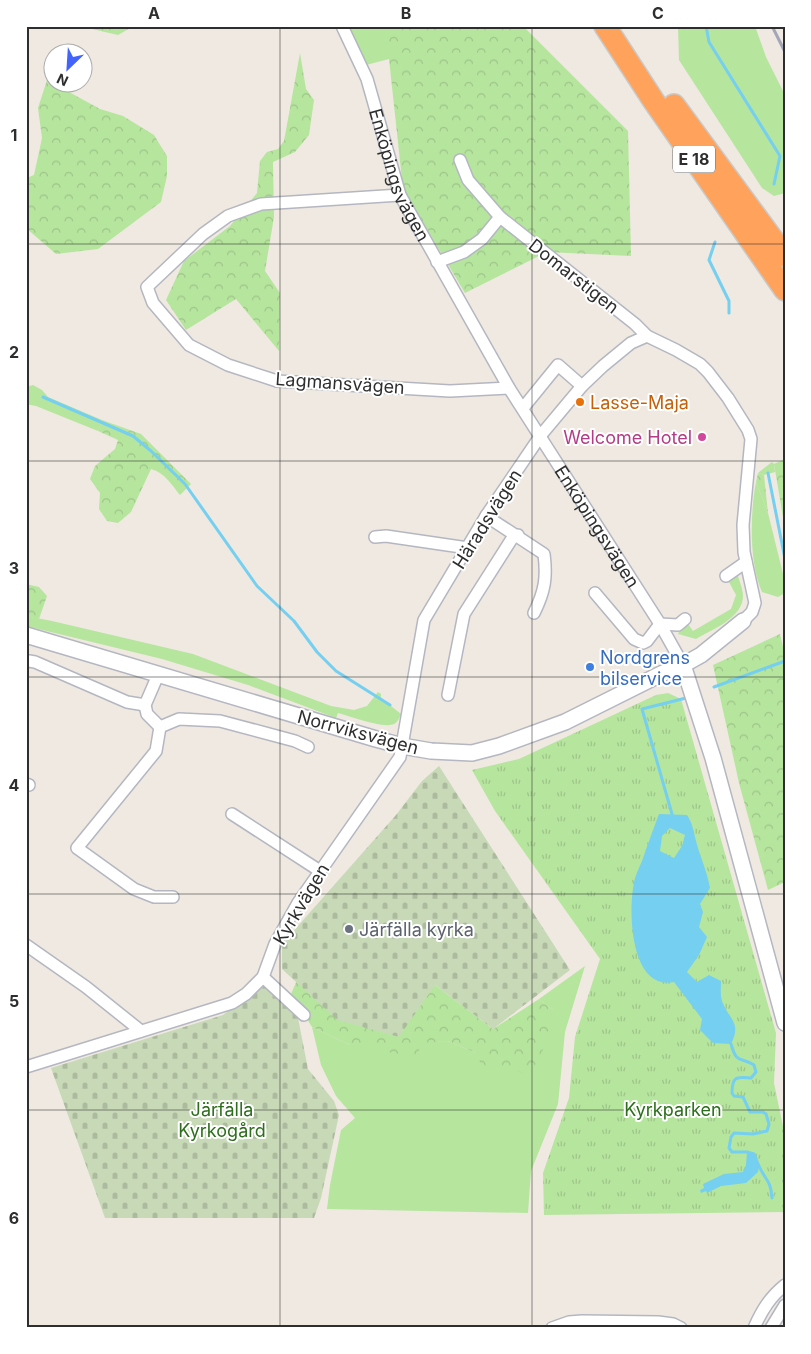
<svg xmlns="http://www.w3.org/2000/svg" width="811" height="1354" viewBox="0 0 811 1354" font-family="Inter,sans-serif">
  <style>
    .grass { fill: #b6e59e }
    .forest { fill: url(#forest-crowns) }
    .cemetery { fill: url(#cemetery-stones) }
    .park { fill: url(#park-tufts) }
    .water { fill: #75cff0; fill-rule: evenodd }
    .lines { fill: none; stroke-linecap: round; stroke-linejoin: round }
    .stream { stroke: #75cff0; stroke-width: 3 }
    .minor-casing { stroke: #b4b7c1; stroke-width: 14 }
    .tertiary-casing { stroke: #b4b7c1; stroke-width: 18 }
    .motorway-casing { stroke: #c9c9c9; stroke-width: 24 }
    .minor { stroke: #fff; stroke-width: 11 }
    .tertiary { stroke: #fff; stroke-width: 15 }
    .motorway { stroke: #ffa35c; stroke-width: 21 }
    .rail { stroke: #a3a6b8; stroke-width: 3 }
    .grid { fill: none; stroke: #2e2e2e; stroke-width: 1; stroke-opacity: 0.55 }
    .food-dot { fill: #e8710a; stroke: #fff; stroke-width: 2 }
    .hotel-dot { fill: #d1479c; stroke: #fff; stroke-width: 2 }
    .shop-dot { fill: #3f7fe0; stroke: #fff; stroke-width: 2 }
    .worship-dot { fill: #6b7280; stroke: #fff; stroke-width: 2 }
    .labels { text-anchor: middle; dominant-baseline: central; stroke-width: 4; stroke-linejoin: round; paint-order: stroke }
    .shield { fill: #fff; stroke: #6d6d6d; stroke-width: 1 }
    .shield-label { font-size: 16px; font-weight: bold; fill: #2e2e2e }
    .street-label { font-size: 18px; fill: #2e2e2e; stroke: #fff }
    .food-label { font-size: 18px; fill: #c56008; stroke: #fff; text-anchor: start }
    .hotel-label { font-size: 18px; fill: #b23c85; stroke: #fff; text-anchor: end }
    .shop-label { font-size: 18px; fill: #366cbe; stroke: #fff; text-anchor: start }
    .worship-label { font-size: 18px; fill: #5b616d; stroke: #fff; text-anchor: start }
    .park-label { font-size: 18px; fill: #2c6e1b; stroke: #fff }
    .neatline { fill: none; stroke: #2e2e2e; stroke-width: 2 }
    .grid-label { font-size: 16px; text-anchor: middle; font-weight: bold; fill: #2e2e2e }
  </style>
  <defs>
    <pattern id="forest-crowns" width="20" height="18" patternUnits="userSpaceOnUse" patternTransform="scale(1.25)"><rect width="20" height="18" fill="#b6e59e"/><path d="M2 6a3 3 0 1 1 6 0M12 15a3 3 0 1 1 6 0" fill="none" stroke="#9dc588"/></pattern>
    <pattern id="cemetery-stones" width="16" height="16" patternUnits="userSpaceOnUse" patternTransform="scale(1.25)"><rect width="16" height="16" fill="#c8d9b8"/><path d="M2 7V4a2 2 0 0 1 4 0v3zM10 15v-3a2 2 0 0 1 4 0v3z" fill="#acbb9e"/></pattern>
    <pattern id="park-tufts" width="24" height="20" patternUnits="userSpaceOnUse" patternTransform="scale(1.25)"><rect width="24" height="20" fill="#b6e59e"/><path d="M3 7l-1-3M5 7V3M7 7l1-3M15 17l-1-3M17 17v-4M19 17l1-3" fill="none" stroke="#9dc588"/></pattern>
  </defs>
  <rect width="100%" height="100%" fill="#efe9e1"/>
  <g class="grass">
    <path d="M348,26H389V59L366,65Z"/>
    <path d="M678,26H755L766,57L785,95V193L774,196L762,188L679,60Z"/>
    <path d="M33,385L42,390L48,397L102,420L98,431L36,406L26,404V387Z"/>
    <path d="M772,462L774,464L775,472L764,475L758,473Z"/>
    <path d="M756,482L768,513L785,582V593L778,597L762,592C749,563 750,514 756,482Z"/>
    <path d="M737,573C739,580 743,589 743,596C743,618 711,630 696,639L678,634L682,626L688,624L693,631L731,609L736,595L729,582L734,575Z"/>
    <path d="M26,616L52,621L193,654L331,706L354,710L367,706L378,692L381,694V698L401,714C399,718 398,722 394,724C383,729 350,716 338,713L336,718L248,685L162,659L26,626Z"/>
    <path d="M585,966L565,1032L558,1104L531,1171L528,1213L327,1209L330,1185L341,1130L355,1118L336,1096L321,1065L312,1027L350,1045L448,1041L476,1053L553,1010L539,999Z"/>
  </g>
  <g class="forest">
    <path d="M79,26H134L118,35Z"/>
    <path d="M389,26H523L628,131L631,256L547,252L465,293L403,189L389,59Z"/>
    <path d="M300,53L306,89L314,100L309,135L295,152L273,162L274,217L265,271L280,293L279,351L236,299L186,330L166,300L184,261L230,226L257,193L260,161L267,152L278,149L284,141Z"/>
    <path d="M47,80L100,109L123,116L154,135L167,156V176L161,202L98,249L56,254L26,228V174L29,177L34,175L42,138L38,108Z"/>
    <path d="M102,420L141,434L191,484L180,495C171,484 165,473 151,469L131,512L118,523L107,521L99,509L100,493L90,479L95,466L115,449L118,440L98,431Z"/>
    <path d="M785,459V529L774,464Z"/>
    <path d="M758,473L764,475L768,513L756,482Z"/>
    <path d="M26,584L39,587L47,596L39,619L26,616Z"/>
    <path d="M780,634L785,655V882L768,890L739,783L713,665Z"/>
    <path d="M298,978L435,985L493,1029L539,999L553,1010L547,1042L531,1073L483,1069L476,1053L448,1041L423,1043L415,1057L350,1045L312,1027L291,994Z"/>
  </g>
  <g class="cemetery">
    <path d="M439,766L570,970L493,1029L435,985L399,1037L337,1020L282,969V944L396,815L422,781Z"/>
    <path d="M262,985L297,1013L308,1069L334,1101L339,1115L321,1198L314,1218H105L51,1068L223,1015Z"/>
  </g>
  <path class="park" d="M668,693L681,699L776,1033L774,1083L785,1136V1212L544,1215L543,1173L569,1098L575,1037L600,959L495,811L472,770L519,759L656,695Z"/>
  <g class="water">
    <path d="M659,814L687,815C692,823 693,828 695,837C699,855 707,870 710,888L700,904L703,912L699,927L707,937L699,955L687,972L697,982L709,975L721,981C721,987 720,995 722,1001C729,1020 742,1022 731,1044L713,1043L700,1030L702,1019L674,982C630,991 628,911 634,883C635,876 639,868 642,861C647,846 653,830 659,814ZM670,828L685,835L682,846L674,858L660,851L662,836Z"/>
    <path d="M747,1152L754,1154L759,1167L758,1172L746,1183L721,1186L707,1193L706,1191L701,1193L700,1190L704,1188L703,1184L724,1174L743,1172L746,1165Z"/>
  </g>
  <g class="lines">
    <g class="stream">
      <path d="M706,26L709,42L780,156L774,184"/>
      <path d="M715,242L709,260L729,301V313"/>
      <path d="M43,397L133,436L151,451L185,484L257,586L294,621L317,652L336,671L390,705"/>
      <path d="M768,473L785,559"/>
      <path d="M714,687L785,661"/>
      <path d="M672,814L642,709L686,698"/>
      <path d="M731,1044C737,1065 740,1056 754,1065L756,1072L751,1078C738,1077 732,1075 732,1093L734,1096L743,1097L750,1112H763L766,1114L769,1124L767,1131L753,1134L734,1133L731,1137L729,1148L732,1152H747L754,1154C756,1158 757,1162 759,1166C765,1180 771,1180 772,1198"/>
    </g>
    <defs>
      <g id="minor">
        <path id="s1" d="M342,26L367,79L400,195L509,388L660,624L683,665"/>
        <path d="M460,160L468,180L500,217"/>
        <path d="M400,195L261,204L228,216L203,234L147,287L153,303L189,345L228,365L277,381L450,391L509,388"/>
        <path d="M437,262L464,252L482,239L500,217L635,324L647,336L676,350L700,364L708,372L728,398L748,430L751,439L743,525L744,552L755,603L752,612L743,621"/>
        <path d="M523,408L558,365L582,386"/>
        <path d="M486,516L544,554C547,577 545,591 534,613"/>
        <path d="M375,537L386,536L468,548"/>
        <path d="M726,576L746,562"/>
        <path d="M595,593L634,639L643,643L647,641L660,624"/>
        <path d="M660,624L678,625L685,619"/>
        <path d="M26,662L29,661L35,662L127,702L145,705L158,675"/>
        <path d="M448,695L464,614L513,537L518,535"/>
        <path d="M145,705L147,714L160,727L156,751L77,848L134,889L154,897H173"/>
        <path d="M160,727L179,719L220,721L295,741L308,747"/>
        <path d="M26,784L29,785"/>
        <path d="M232,814L320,871"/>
        <path d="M26,945L86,987L141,1031"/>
        <path d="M263,977L304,1015"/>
        <path d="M26,1067L232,1003L246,994L263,977L275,944L298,903L400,757L424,620L486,516L541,435L582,386L603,366L631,343L647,336"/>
        <path d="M552,1328L569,1322L582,1321L658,1322L673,1324L681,1328"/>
        <path d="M754,1328C762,1310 770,1297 785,1285"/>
        <path d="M771,1328L785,1305"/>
      </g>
      <g id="tertiary">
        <path d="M26,635L376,739L402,746L431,751L472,753L499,746L565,722L661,674L683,665L701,655L743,621"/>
        <path d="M683,665L713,758L785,1023"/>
      </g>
      <g id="motorway">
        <path d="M605,26L653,100L785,290"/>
        <path d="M674,105L785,256"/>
      </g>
    </defs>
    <use href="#minor" class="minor-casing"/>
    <use href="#tertiary" class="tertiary-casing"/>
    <use href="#motorway" class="motorway-casing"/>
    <use href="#minor" class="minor"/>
    <use href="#tertiary" class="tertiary"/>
    <use href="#motorway" class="motorway"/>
    <path class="rail" d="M772,26L785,52"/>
  </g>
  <path class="grid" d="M280,26V1328M532,26V1328M26,244H785M26,461H785M26,677H785M26,894H785M26,1110H785"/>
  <circle class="food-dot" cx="580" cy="402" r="5"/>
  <circle class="hotel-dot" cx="702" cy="437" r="5"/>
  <circle class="shop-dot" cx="590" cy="667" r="5"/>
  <circle class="worship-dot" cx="349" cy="929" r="5"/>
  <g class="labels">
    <rect class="shield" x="673" y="145.5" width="42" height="27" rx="4"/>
    <g class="shield-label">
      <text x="694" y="159">E 18</text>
    </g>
    <g class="street-label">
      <text stroke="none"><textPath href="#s1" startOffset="160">Enköpingsvägen</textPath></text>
      <text transform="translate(574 276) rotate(38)">Domarstigen</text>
      <text transform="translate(340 383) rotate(4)">Lagmansvägen</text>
      <text transform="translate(487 519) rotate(-58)">Häradsvägen</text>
      <text stroke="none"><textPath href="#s1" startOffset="565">Enköpingsvägen</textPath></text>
      <text transform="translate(358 732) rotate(15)">Norrviksvägen</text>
      <text transform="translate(301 904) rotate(-59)">Kyrkvägen</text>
    </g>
    <g class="food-label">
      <text x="590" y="402">Lasse-Maja</text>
    </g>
    <g class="hotel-label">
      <text x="692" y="437">Welcome Hotel</text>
    </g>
    <g class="shop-label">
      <text x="600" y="657">Nordgrens<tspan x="600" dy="21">bilservice</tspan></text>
    </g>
    <g class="worship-label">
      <text x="359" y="929">Järfälla kyrka</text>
    </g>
    <g class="park-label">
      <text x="222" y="1109">Järfälla<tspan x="222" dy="21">Kyrkogård</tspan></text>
      <text x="673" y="1109">Kyrkparken</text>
    </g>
  </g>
  <rect width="811" height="1354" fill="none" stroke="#ffffff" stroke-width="55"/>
  <g transform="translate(68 68) rotate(205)"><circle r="24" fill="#ffffff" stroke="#ababab"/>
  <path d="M0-4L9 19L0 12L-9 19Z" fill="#4264fb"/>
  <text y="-8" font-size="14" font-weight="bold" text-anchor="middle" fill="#2e2e2e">N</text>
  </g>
  <rect x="28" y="28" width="756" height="1298" class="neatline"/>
  <g class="grid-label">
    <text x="154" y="19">A</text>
    <text x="406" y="19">B</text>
    <text x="658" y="19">C</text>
    <text x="14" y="141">1</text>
    <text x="14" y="358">2</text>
    <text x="14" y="574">3</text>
    <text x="14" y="791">4</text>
    <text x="14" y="1007">5</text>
    <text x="14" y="1224">6</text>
  </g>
</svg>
